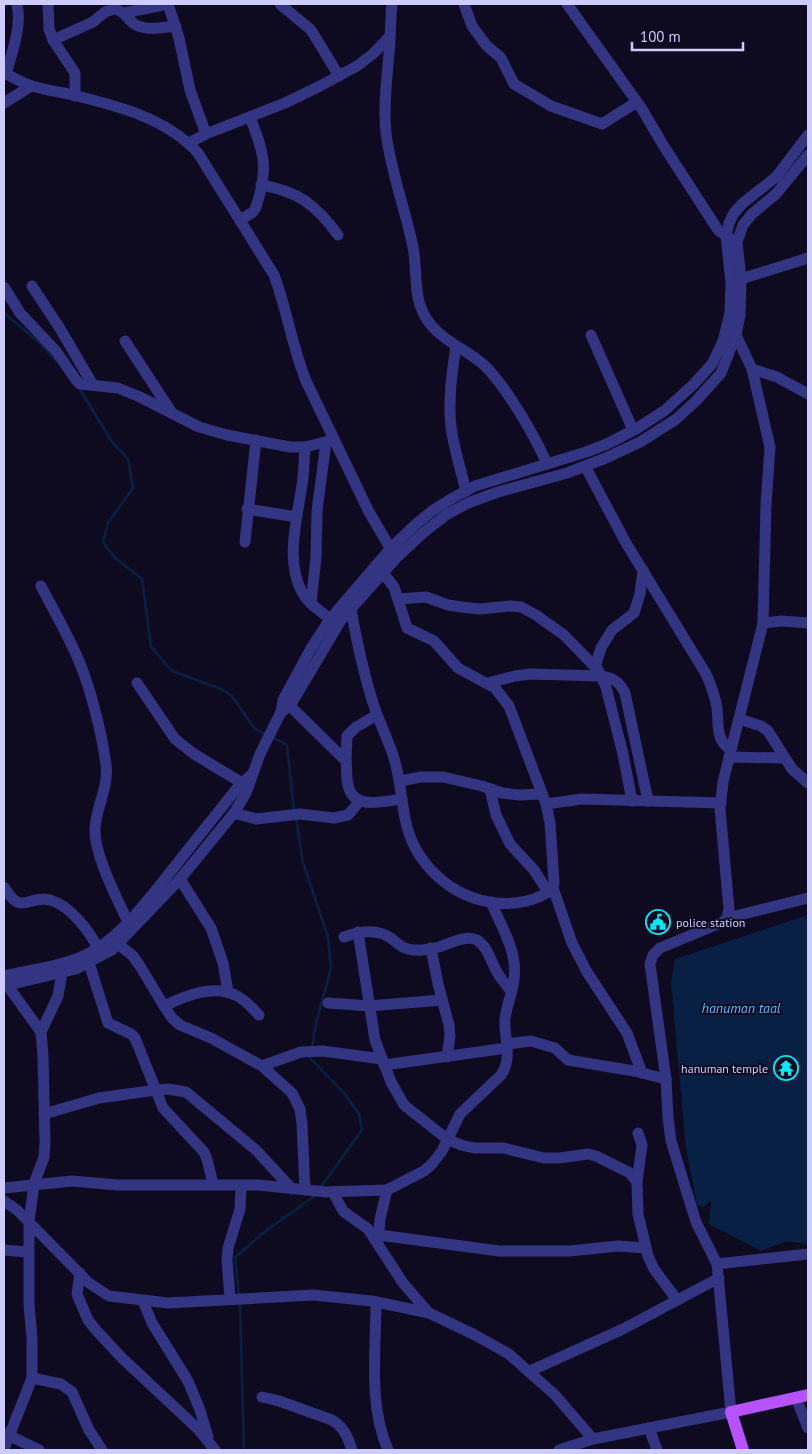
<svg xmlns="http://www.w3.org/2000/svg" width="812" height="1454" viewBox="0 0 812 1454" font-family="'PT Sans',sans-serif">
  <style>
    .water { fill: #082043 }
    .lines { fill: none; stroke-linecap: round; stroke-linejoin: round }
    .stream { stroke: #082043; stroke-width: 2.5 }
    .minor { stroke: #333482; stroke-width: 11 }
    .major { stroke: #b652ff; stroke-width: 12 }
    .labels { text-anchor: middle; dominant-baseline: central; stroke-width: 4; stroke-linejoin: round; paint-order: stroke }
    .poi-label { font-size: 12px; fill: #cecbff; stroke: #0e0b20; text-anchor: start }
    .water-label { font-size: 14px; font-style: italic; fill: #59baff; stroke: #0e0b20 }
  </style>
  <rect width="100%" height="100%" fill="#0e0b20"/>
  <path class="water" d="M808,915V1244L787,1241L761,1251L709,1224L711,1201L703,1207L697,1205L686,1148L671,982L675,959Z"/>
  <g class="lines">
    <g class="stream">
      <path d="M4,313L41,344L56,361"/>
      <path d="M79,388L112,442L128,459L133,488L108,523L103,542L114,557L142,579L151,647L172,671L221,689L232,696L254,728L265,734"/>
      <path d="M272,737L287,745L294,810"/>
      <path d="M296,818L303,863L328,937L331,968L316,1023L312,1048"/>
      <path d="M311,1056L310,1058L344,1093L359,1114L362,1130L320,1188"/>
      <path d="M239,1296L235,1257L267,1230L316,1195"/>
      <path d="M240,1302L244,1450"/>
    </g>
    <g class="minor">
      <path d="M48,4L49,29L53,40L75,73V96"/>
      <path d="M168,4L179,38L190,90L206,134"/>
      <path d="M280,4L311,30L339,76"/>
      <path d="M392,4C390,20 391,37 389,53C387,79 383,106 386,133C391,172 405,209 413,247C418,272 412,299 428,321C442,341 466,349 484,365C506,386 535,436 547,464"/>
      <path d="M464,4L472,26L486,45L501,58L514,84L551,106L602,124L637,102"/>
      <path d="M567,4L642,109L663,145L718,230L731,239"/>
      <path d="M124,13L168,4"/>
      <path d="M53,40L93,22L105,12L114,9C124,11 126,17 133,23C144,32 163,27 176,26"/>
      <path d="M4,73C13,77 22,83 32,86C45,90 60,92 73,95C118,106 166,118 198,153L274,275C287,310 292,346 306,381L368,510L394,555"/>
      <path d="M6,74C12,52 22,27 17,4"/>
      <path d="M4,103L31,86"/>
      <path d="M189,143L206,134L285,103L320,86L357,66L374,53L389,37"/>
      <path d="M261,185C298,191 316,205 338,235"/>
      <path d="M240,220L253,212L256,207C269,168 264,153 250,117"/>
      <path d="M741,279L808,258"/>
      <path d="M32,286L59,327L93,385"/>
      <path d="M4,287L20,313L56,351L76,380L80,384L118,388L140,397L199,427L227,435L290,447H305L333,440"/>
      <path d="M591,335L633,430"/>
      <path d="M125,341L172,413"/>
      <path d="M456,346C452,372 448,400 451,427C454,449 461,470 466,491"/>
      <path d="M752,369L777,377L808,394"/>
      <path d="M305,447C304,460 304,473 302,485C297,519 285,561 302,592C308,604 321,611 330,619"/>
      <path d="M585,466L626,543L706,674C711,685 715,696 717,708C719,725 715,740 731,750"/>
      <path d="M247,509L297,517"/>
      <path d="M245,542L256,440"/>
      <path d="M41,586C54,611 68,635 79,661C91,690 102,734 106,765C109,787 96,807 95,829C94,855 117,898 128,922"/>
      <path d="M398,599L426,597L448,605L462,607L480,609L511,606L521,607L536,615L564,635L598,670L606,687L623,754L632,801"/>
      <path d="M311,603L316,557L317,511L326,442"/>
      <path d="M351,609C357,643 364,676 375,709C381,726 389,742 394,758C400,778 401,798 405,818C413,863 451,898 496,903C514,905 539,901 553,888L554,882L550,823L546,804L509,706L495,688L458,668L434,641L407,628L394,587L383,573"/>
      <path d="M763,623L782,621L808,623"/>
      <path d="M595,667L601,648L612,630L634,613L640,594L643,570"/>
      <path d="M137,683L175,739L194,754L242,783"/>
      <path d="M488,683L515,676L530,674L601,676C613,678 619,681 625,693L648,801"/>
      <path d="M290,706L346,761C347,769 346,777 348,785C353,811 384,801 402,799"/>
      <path d="M281,712L290,706L341,620L396,558L423,533L446,515L468,503L498,492L567,473L606,458L640,442L675,420L696,401L721,373L736,335L740,315L741,279L737,242L743,225L752,214L776,194L808,155"/>
      <path d="M739,719L761,726L768,731L792,769L808,783"/>
      <path d="M729,757L784,758"/>
      <path d="M346,761L347,736L356,727L377,715"/>
      <path d="M400,781L421,777H443L482,786L502,793L520,795L542,794"/>
      <path d="M490,789L496,815L510,844L534,870L548,892"/>
      <path d="M546,804L582,799L721,803"/>
      <path d="M234,813L256,819L300,814L334,818L348,815L359,802"/>
      <path d="M180,879L211,928L223,963L228,992"/>
      <path d="M4,887C22,917 26,895 50,900C70,905 89,931 98,948"/>
      <path d="M553,888L572,943L587,972L627,1033L642,1073"/>
      <path d="M727,918L808,898"/>
      <path d="M358,932L375,1040L391,1082L404,1105L447,1139L461,1145L474,1148H503L544,1158H559L588,1154L596,1156L630,1173L637,1182L638,1214L648,1256L654,1269L677,1300"/>
      <path d="M344,937C360,931 378,928 392,939C397,943 402,948 408,949C418,952 430,949 439,947C449,944 467,934 477,940C488,947 491,962 497,972C501,979 506,985 511,991"/>
      <path d="M118,944L133,956L140,966L164,1006L172,1018L180,1025L211,1038L262,1066L292,1093L300,1109L302,1124L305,1190"/>
      <path d="M431,948L438,984L449,1025L450,1036L447,1057"/>
      <path d="M89,963L108,1023L131,1034L135,1038L163,1108L204,1152L207,1159L213,1184"/>
      <path d="M4,976C29,970 57,967 81,957C120,941 150,897 176,865C196,839 217,814 237,788L253,773"/>
      <path d="M4,986L76,969L112,950L180,879L234,813L246,793L260,754L281,712L283,700L310,650L330,619L390,549L415,525L432,511L451,499L475,486L586,452L607,444L636,429L664,411L694,384L712,364L723,341L730,313L731,283L726,236L729,223L734,213L743,203L776,177L808,135"/>
      <path d="M328,1003L369,1006L442,1000"/>
      <path d="M164,1006C185,996 213,984 235,995C245,999 252,1008 259,1015"/>
      <path d="M41,1032L58,996L62,973"/>
      <path d="M507,1044L531,1041L555,1048L568,1060L634,1071L666,1079"/>
      <path d="M384,1065L507,1048"/>
      <path d="M262,1066L301,1052L323,1051L382,1059"/>
      <path d="M44,1114L99,1098L156,1090L168,1089L186,1092L256,1150L292,1189"/>
      <path d="M637,1182L642,1145L638,1133"/>
      <path d="M4,1188L72,1181L117,1185H258L326,1192L387,1190"/>
      <path d="M333,1192L343,1211L368,1229L403,1283L429,1313"/>
      <path d="M4,1201L17,1210L89,1283L109,1296L168,1303L313,1295L372,1301L429,1313L473,1334L509,1354L555,1395L593,1439"/>
      <path d="M379,1235L499,1251H570L618,1246L645,1248"/>
      <path d="M378,1243L380,1219L387,1190L424,1171L432,1164L442,1151L460,1114L501,1075C513,1058 504,1039 505,1020C506,1006 513,992 514,979C518,952 501,926 491,902"/>
      <path d="M4,1250L27,1252"/>
      <path d="M717,1264L808,1254"/>
      <path d="M80,1273L77,1294L88,1320L96,1330L122,1358L198,1429L215,1450"/>
      <path d="M230,1298L227,1260L228,1248L240,1209L241,1186"/>
      <path d="M143,1301L152,1323L188,1381L200,1410L208,1437"/>
      <path d="M376,1302C376,1351 368,1404 388,1450"/>
      <path d="M530,1371L623,1329L719,1278"/>
      <path d="M32,1378L61,1384L72,1392L89,1430L102,1450"/>
      <path d="M262,1397L279,1401L332,1420C344,1427 348,1438 352,1450"/>
      <path d="M796,1398L808,1428"/>
      <path d="M649,1428L657,1450"/>
      <path d="M4,1433L39,1450"/>
      <path d="M4,1449L32,1378V1338L29,1305V1222L34,1184L44,1157L45,1143L43,1055L41,1032L7,985"/>
      <path d="M559,1450L593,1439L731,1412L717,1264L696,1222L671,1141L668,1117L666,1079L650,964L653,955L660,948L723,922L727,918L729,909L720,809L723,782L763,623L766,504L770,447L752,369L736,335L728,323"/>
    </g>
    <path class="major" d="M743,1450L731,1412L808,1395"/>
  </g>
  <defs>
    <symbol id="civic-ring" viewBox="-11 -11 22 22"><circle r="9.5" fill="#0e0b20" stroke="#00e9f6" stroke-width="1.5"/><path d="M-.6-6.5H3V-4.5H.6V-3L4-1V1h2V6H-6V1h2V-1L-.6-3ZM-1.2 2.5V6h2.4V2.5Z" fill="#00e9f6"/></symbol>
    <symbol id="temple-ring" viewBox="-11 -11 22 22"><circle r="9.5" fill="#0e0b20" stroke="#00e9f6" stroke-width="1.5"/><path d="M0-6L5-2H3V0L6.5 2.5H4V6H1.5V3h-3V6H-4V2.5H-6.5L-3 0V-2H-5Z" fill="#00e9f6"/></symbol>
  </defs>
  <g fill-rule="evenodd">
    <use href="#civic-ring" x="644" y="908" width="28" height="28"/>
    <use href="#temple-ring" x="772" y="1054" width="28" height="28"/>
  </g>
  <g class="labels">
    <g class="poi-label">
      <text x="676" y="922">police station</text>
      <text x="768" y="1068" text-anchor="end">hanuman temple</text>
    </g>
    <g class="water-label">
      <text x="741" y="1008">hanuman taal</text>
    </g>
  </g>
  <rect width="812" height="1454" fill="none" stroke="#cecbff" stroke-width="10"/>
  <path d="M632 42v8h111v-8" fill="none" stroke="#cecbff" stroke-width="2.5"/>
  <text x="640" y="42" font-size="15" fill="#cecbff" stroke="#0e0b20" stroke-width="4" paint-order="stroke">100 m</text>
</svg>
